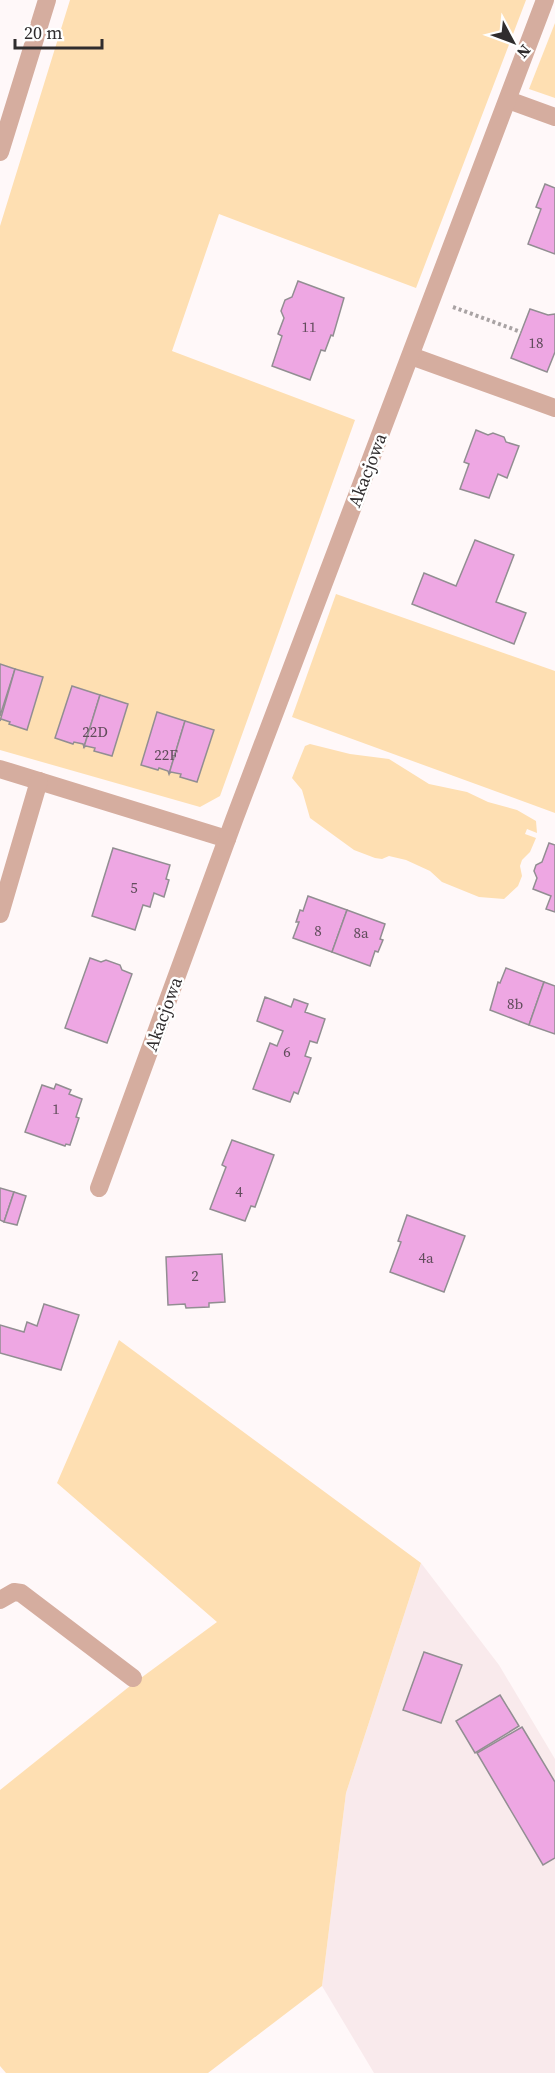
<svg xmlns="http://www.w3.org/2000/svg" width="555" height="2073" viewBox="0 0 555 2073" font-family="'Source Serif 4',serif">
  <style>
    .built { fill: #f9eaec }
    .green { fill: #fedfb2 }
    .building { fill: #eea7e3; stroke: #928e92; stroke-width: 1.5 }
    .lines { fill: none; stroke-linecap: round; stroke-linejoin: round }
    .path { stroke: #a9a3a4; stroke-width: 4; stroke-dasharray: 3 3; stroke-linecap: butt }
    .service { stroke: #d5ad9f; stroke-width: 18 }
    .minor { stroke: #d5ad9f; stroke-width: 18 }
    .labels { text-anchor: middle; dominant-baseline: central; stroke-width: 5; stroke-linejoin: round; paint-order: stroke }
    .number-label { font-size: 15px; fill: #604c5b }
    .street-label { font-size: 18px; fill: #302d2e; stroke: #fff }
  </style>
  <rect width="100%" height="100%" fill="#fff8f9"/>
  <path class="built" d="M421,1563L499,1665L555,1759V2073H374L322,1986L346,1793Z"/>
  <g class="green">
    <path d="M70,0H526L416,288L219,214L172,351L355,420L220,796L200,807L0,750V226Z"/>
    <path d="M555,23V98L529,89Z"/>
    <path d="M336,594L555,671V813L292,717Z"/>
    <path d="M310,744L350,754L389,759L429,784L467,792L488,802L517,810L536,821L537,833L527,829L525,834L536,838L530,852L522,860L520,866L522,876L518,886L504,899L479,897L442,882L430,871L406,860L389,856L382,859L375,858L354,850L310,818L302,790L292,778L305,746Z"/>
    <path d="M119,1340L421,1563L346,1793L322,1986L208,2073H6L0,2066V1790L130,1686L217,1622L57,1483Z"/>
  </g>
  <g class="building">
    <path d="M545,184L555,188V254L528,244L541,209L536,207Z"/>
    <path d="M298,281L344,298L333,336L331,335L325,351L321,350L310,380L272,366L282,336L278,334L284,318L281,311L285,300L292,297Z"/>
    <path d="M530,309L548,315L555,314V352L547,372L511,358Z"/>
    <path d="M476,430L488,435L493,433L504,437L506,442L519,446L507,478L498,474L489,498L460,489L469,464L464,462Z"/>
    <path d="M475,540L514,555L496,602L526,613L514,644L412,604L424,573L456,586Z"/>
    <path d="M0,664L15,669L0,716Z"/>
    <path d="M15,669L43,677L27,730L9,724L10,722L1,719L0,721Z"/>
    <path d="M72,686L100,695L84,747L83,744L74,742L73,744L55,738Z"/>
    <path d="M100,695L128,704L112,756L94,751L95,748L86,746L84,747Z"/>
    <path d="M157,712L185,721L169,774L168,771L159,768L158,770L141,765Z"/>
    <path d="M185,721L214,730L197,782L180,777L181,774L171,772L169,774Z"/>
    <path d="M549,843L555,845V912L546,909L551,896L533,889L537,878L534,871L536,865L542,862Z"/>
    <path d="M113,848L170,865L166,879L169,880L164,897L154,893L150,907L143,905L135,930L92,916Z"/>
    <path d="M308,896L347,910L332,952L293,938L299,922H296L300,910L303,911Z"/>
    <path d="M347,910L385,924L380,939L383,940L378,952L375,951L370,966L332,952Z"/>
    <path d="M90,958L101,962L106,960L120,965L122,970L132,974L107,1043L65,1028Z"/>
    <path d="M506,968L544,982L529,1025L490,1010L498,982L500,983Z"/>
    <path d="M544,982L555,986V1034L529,1025Z"/>
    <path d="M265,997L291,1007L294,999L308,1004L305,1012L325,1019L317,1043L310,1041L305,1056L311,1058L298,1094L294,1092L290,1102L253,1089L270,1043L277,1046L283,1031L257,1021Z"/>
    <path d="M56,1084L71,1090L69,1094L82,1099L76,1117L79,1118L70,1145L66,1144L65,1146L25,1132L42,1085L54,1089Z"/>
    <path d="M232,1140L274,1155L255,1207L251,1206L245,1221L210,1209L226,1167L222,1165Z"/>
    <path d="M0,1188L14,1192L4,1222L0,1220Z"/>
    <path d="M14,1192L26,1196L17,1225L4,1222Z"/>
    <path d="M407,1215L465,1236L444,1292L390,1272L401,1242L398,1241Z"/>
    <path d="M222,1254L225,1302L209,1303V1307L186,1308L185,1304L168,1305L166,1257Z"/>
    <path d="M44,1304L79,1315L61,1370L0,1353V1325L24,1332L27,1322L37,1326Z"/>
    <path d="M424,1652L462,1665L441,1723L403,1710Z"/>
    <path d="M500,1695L519,1726L475,1753L456,1721Z"/>
    <path d="M522,1727L555,1782V1858L543,1865L477,1753Z"/>
  </g>
  <g class="lines">
    <path class="path" d="M453,307L521,332"/>
    <path class="service" d="M0,1600L14,1592L21,1593L133,1678"/>
    <g class="minor">
      <path d="M508,100L555,117"/>
      <path d="M0,152L47,0"/>
      <path d="M411,356L555,408"/>
      <path d="M0,769L227,839"/>
      <path d="M0,914L39,781"/>
      <path d="M99,1188L234,820L545,0"/>
    </g>
  </g>
  <g class="labels">
    <g class="number-label">
      <text x="309" y="326">11</text>
      <text x="536" y="342">18</text>
      <text x="95" y="731">22D</text>
      <text x="166" y="754">22F</text>
      <text x="134" y="887">5</text>
      <text x="318" y="930">8</text>
      <text x="361" y="932">8a</text>
      <text x="515" y="1003">8b</text>
      <text x="287" y="1051">6</text>
      <text x="56" y="1108">1</text>
      <text x="239" y="1191">4</text>
      <text x="426" y="1257">4a</text>
      <text x="195" y="1275">2</text>
    </g>
    <g class="street-label">
      <text transform="translate(367 470) rotate(-69)">Akacjowa</text>
      <text transform="translate(163 1014) rotate(-70)">Akacjowa</text>
    </g>
  </g>
  <g transform="translate(513 42) rotate(131)" stroke="#ffffff" stroke-width="4.5" paint-order="stroke">
  <path d="M0-4.5L10 22L0 15L-10 22Z" fill="#302d2e"/>
  <text y="-9" font-size="16" font-weight="bold" text-anchor="middle" fill="#302d2e">N</text>
  </g>
  <path d="M15 39v9h87v-9" fill="none" stroke="#302d2e" stroke-width="3"/>
  <text x="24" y="39" font-size="18" fill="#302d2e" stroke="#ffffff" stroke-width="4.5" paint-order="stroke">20 m</text>
</svg>
